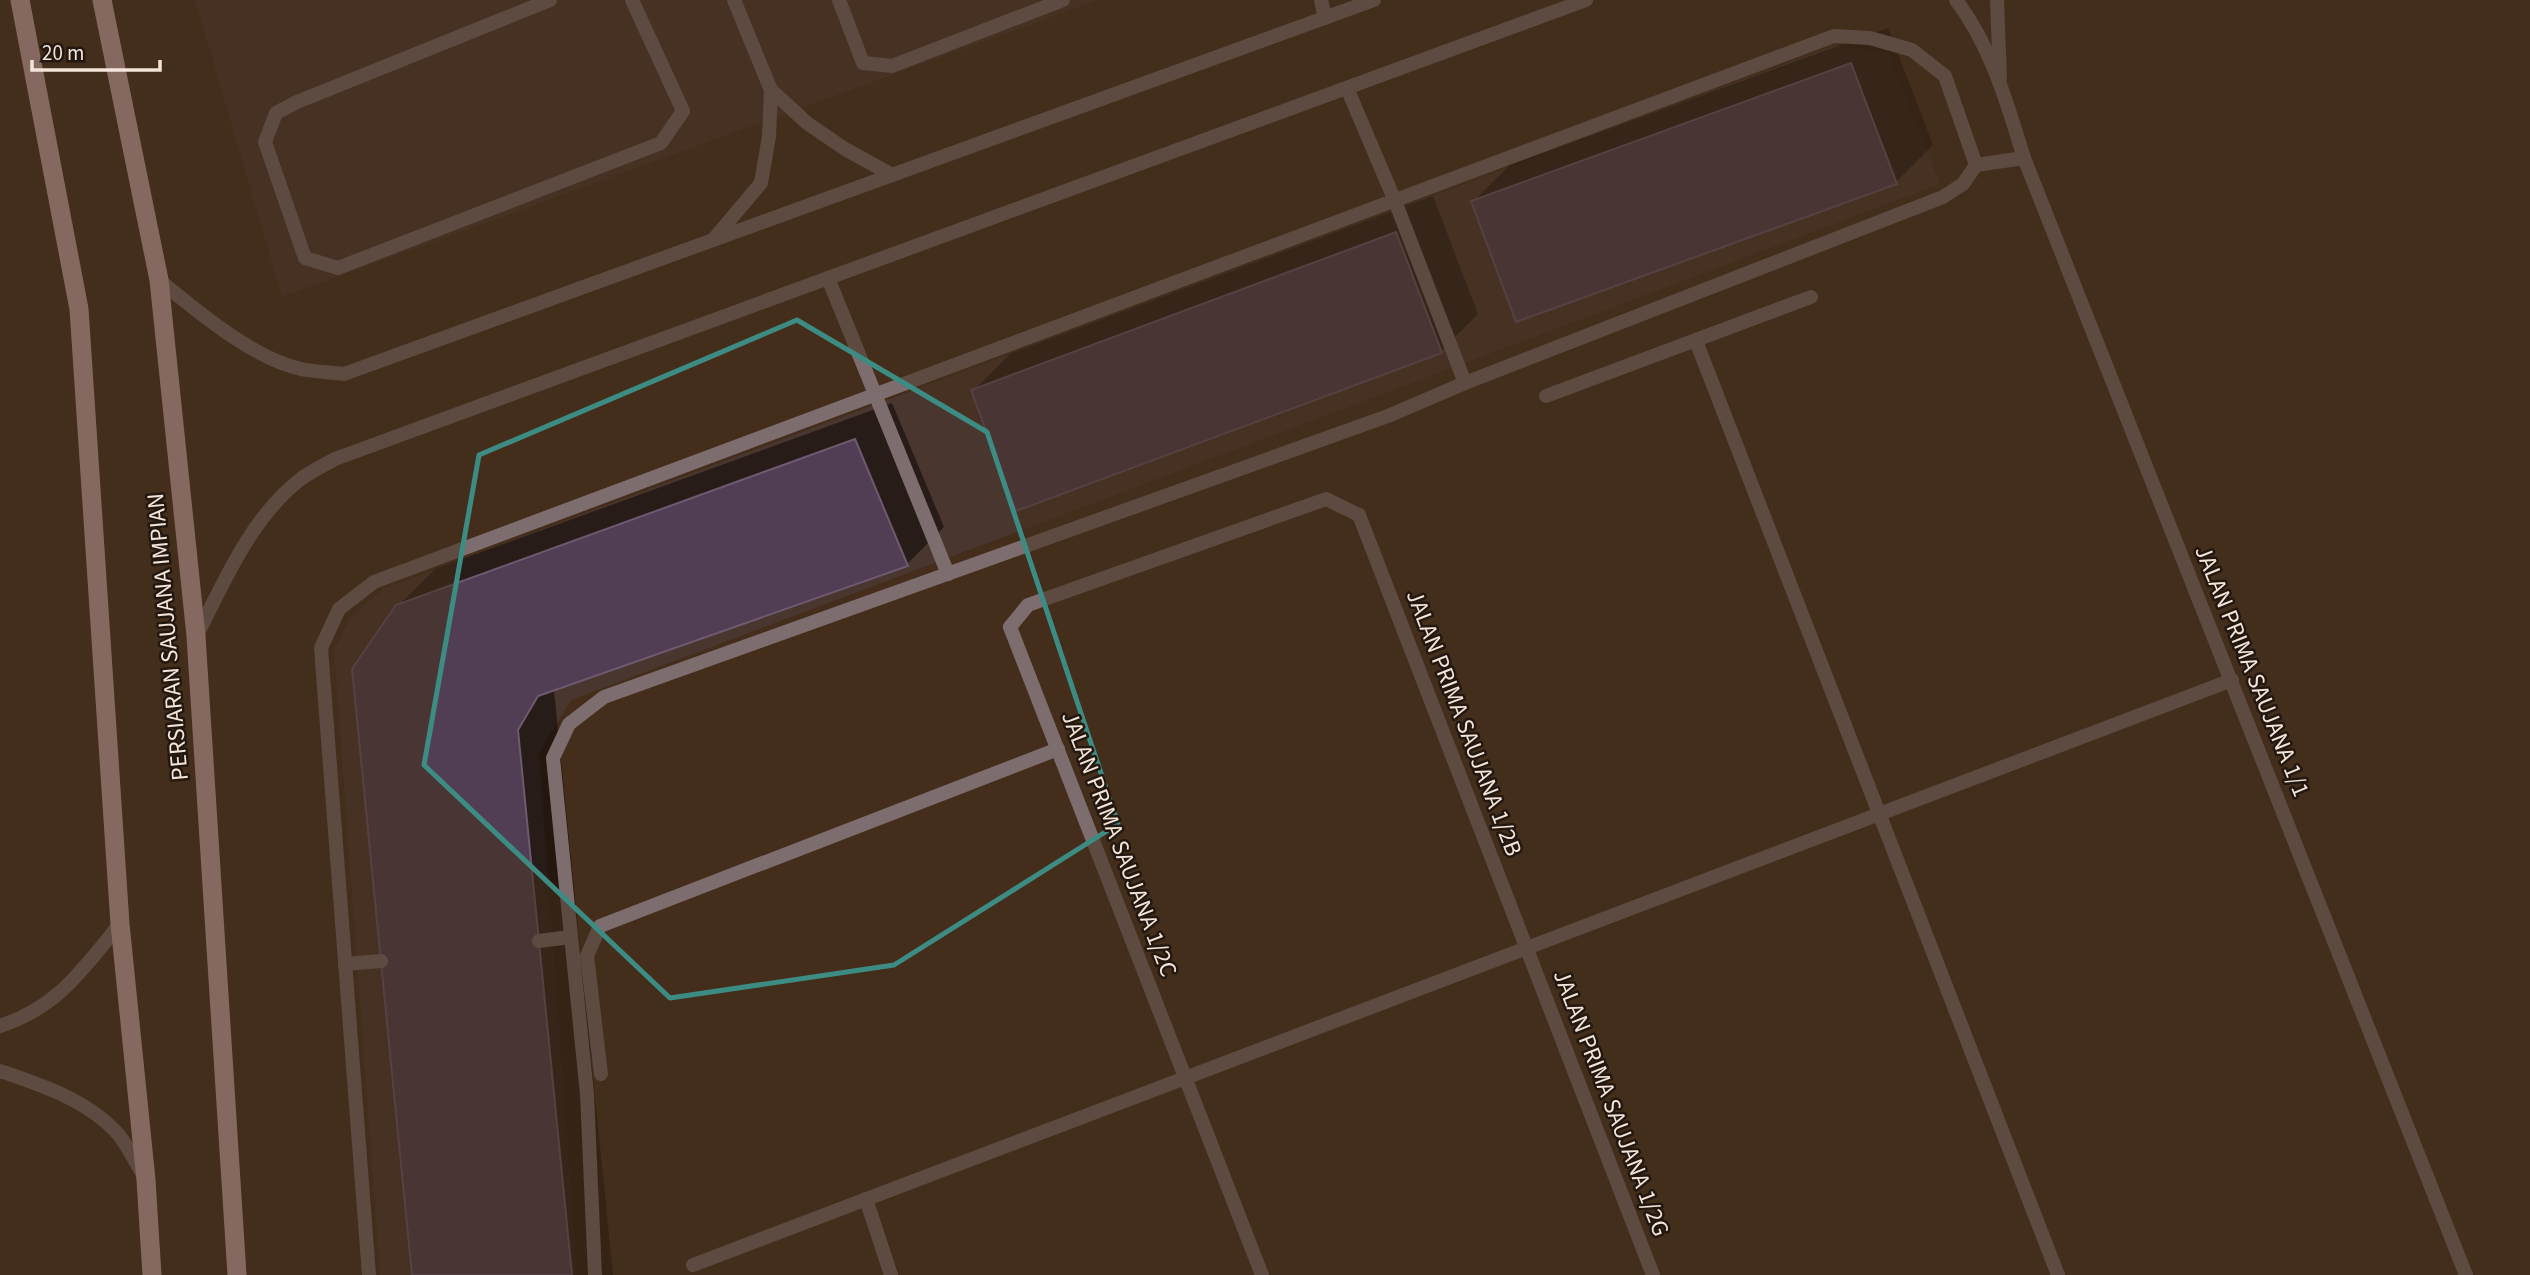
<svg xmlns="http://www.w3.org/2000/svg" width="2530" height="1275" viewBox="0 0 2530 1275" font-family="'Source Sans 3',sans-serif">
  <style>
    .commercial { fill: #49362e }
    .shadow { fill: #0007 }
    .building { fill: #523e54; stroke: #6e5971; stroke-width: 2 }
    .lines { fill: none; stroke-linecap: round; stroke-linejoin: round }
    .service { stroke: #7d6d6e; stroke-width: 14 }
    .minor { stroke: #7d6d6e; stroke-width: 14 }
    .tertiary { stroke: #7d6d6e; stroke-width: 14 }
    .trunk { stroke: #d6b2b4; stroke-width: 19 }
    .marked { fill: none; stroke: #3d8c84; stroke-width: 5; stroke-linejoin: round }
    .labels { text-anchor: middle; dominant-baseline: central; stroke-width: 5; stroke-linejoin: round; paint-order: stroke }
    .street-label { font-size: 24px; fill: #f4e5da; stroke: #231810 }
  </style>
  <rect width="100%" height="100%" fill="#442d1b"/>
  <g class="commercial">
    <path d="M195,0H1098L282,297Z"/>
    <path d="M1835,45L1888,53L1940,184L571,700L539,753L577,1275H380L334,650L350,618L383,589Z"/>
  </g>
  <g class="shadow">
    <path d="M1888,28L1933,145L1896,182L1473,202L1510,165Z"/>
    <path d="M1433,196L1478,314L1441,351L973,391L1010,354Z"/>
    <path d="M892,403L944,527L907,564L557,687L554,691L613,1275H414L398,606L435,569Z"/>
  </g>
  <g class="building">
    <path d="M1851,63L1897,184L1516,322L1471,201Z"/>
    <path d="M1396,232L1442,353L1016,511L971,390Z"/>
    <path d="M855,439L908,566L538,696L518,730L572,1275H412L352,669L396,605Z"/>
  </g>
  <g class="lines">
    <g class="service">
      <path d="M550,0L297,102L276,113L265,142L305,258L338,268L661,143L683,111L632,0"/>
      <path d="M1347,88L1395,201L1465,383"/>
      <path d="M828,278L948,574"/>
      <path d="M1010,627L1028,605L1326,499L1359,515"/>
      <path d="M539,941L570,937"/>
      <path d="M345,964L381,961"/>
      <path d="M369,1275L321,648L339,609L374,582L1834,36L1870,38L1912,50L1945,76L1976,165"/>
      <path d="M595,1275L587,1094L553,758L569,724L604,697L1388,416L1465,383L1943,197L1963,184L1976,165L2024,158"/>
    </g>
    <g class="minor">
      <path d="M734,0L771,90L807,123L845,149L892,175"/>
      <path d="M839,0L863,63L892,66L1063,0"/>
      <path d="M1321,0L1325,18"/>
      <path d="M1956,0C1991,46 2007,103 2024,158L2466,1275"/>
      <path d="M1997,0L2000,78"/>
      <path d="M713,240L761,183L769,136L771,90"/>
      <path d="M1696,341L2058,1275"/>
      <path d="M1546,396L1811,297"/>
      <path d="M1359,515L1653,1275"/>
      <path d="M1010,627L1262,1275"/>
      <path d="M0,1026C58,1007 83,969 120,924"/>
      <path d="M0,1071C41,1085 88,1100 118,1134C128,1146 135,1162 144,1176"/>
      <path d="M601,1074L587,956L600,926L1058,749"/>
      <path d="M866,1199L891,1275"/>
      <path d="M693,1265L2232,680"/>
    </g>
    <g class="tertiary">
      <path d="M159,280C197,311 252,358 301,369C314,372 330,372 344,374L1374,0"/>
      <path d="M197,635C225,580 251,517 302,478C312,471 324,465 335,459L1586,0"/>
    </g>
    <g class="trunk">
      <path d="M20,0L79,309L120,924L146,1180L152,1275"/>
      <path d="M102,0L159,280L196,636L237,1275"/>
    </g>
  </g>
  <path d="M0 0H2530V1275H0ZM797,320L987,432L1118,824L894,965L670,998L424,765L479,455Z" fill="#442d1b" fill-opacity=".55" fill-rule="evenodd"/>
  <path class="marked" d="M797,320L987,432L1118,824L894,965L670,998L424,765L479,455Z"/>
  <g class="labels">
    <g class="street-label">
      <text transform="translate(168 637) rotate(-95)">PERSIARAN SAUJANA IMPIAN</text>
      <text transform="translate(2252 671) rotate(68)">JALAN PRIMA SAUJANA 1/1</text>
      <text transform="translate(1464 723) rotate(69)">JALAN PRIMA SAUJANA 1/2B</text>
      <text transform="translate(1119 844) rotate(69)">JALAN PRIMA SAUJANA 1/2C</text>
      <text transform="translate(1611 1103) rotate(69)">JALAN PRIMA SAUJANA 1/2G</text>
    </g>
  </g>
  <path d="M32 60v10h128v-10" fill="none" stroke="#f4e5da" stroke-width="3.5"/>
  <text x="42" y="60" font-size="21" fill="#f4e5da" stroke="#231810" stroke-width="5" paint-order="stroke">20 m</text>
</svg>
